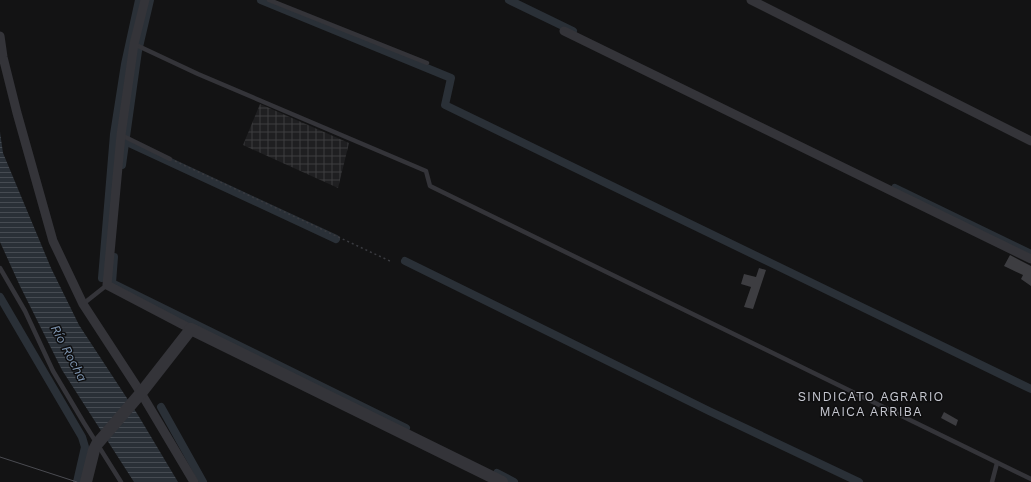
<svg xmlns="http://www.w3.org/2000/svg" width="1031" height="482" viewBox="0 0 1031 482" font-family="'Work Sans',sans-serif">
  <style>
    .industrial { fill: url(#industrial-grid) }
    .water { fill: url(#water-rules) }
    .lines { fill: none; stroke-linecap: round; stroke-linejoin: round }
    .canal { stroke: #2a3037; stroke-width: 8 }
    .building { fill: #3d3d41 }
    .path { stroke: #3a3b40; stroke-width: 1.5; stroke-dasharray: 2 3; stroke-linecap: butt }
    .service { stroke: #343439; stroke-width: 4.5 }
    .minor { stroke: #343439; stroke-width: 9 }
    .tertiary { stroke: #343439; stroke-width: 12 }
    .tram { stroke: #4b4c52; stroke-width: 1 }
    .labels { text-anchor: middle; dominant-baseline: central; stroke-width: 3; stroke-linejoin: round; paint-order: stroke }
    .water-label { font-size: 13px; font-style: italic; fill: #7d93ae; stroke: #0e0e0f }
    .neighbourhood-label { font-size: 13px; letter-spacing: 1px; fill: #c5c7d0; stroke: #0e0e0f }
  </style>
  <defs>
    <pattern id="industrial-grid" width="8" height="8" patternUnits="userSpaceOnUse"><rect width="8" height="8" fill="#1f1f21"/><path d="M0 4h8M4 0v8" fill="none" stroke="#3d3d3f"/></pattern>
    <pattern id="water-rules" width="6" height="5" patternUnits="userSpaceOnUse"><rect width="6" height="5" fill="#2a3037"/><path d="M0 2.5h6" fill="none" stroke="#464b52"/></pattern>
  </defs>
  <rect width="100%" height="100%" fill="#131314"/>
  <path class="industrial" d="M260,104L349,143L338,188L243,145Z"/>
  <path class="water" d="M0,132L3,153L51,268L79,325L138,415L178,482H134L62,370L20,286L0,242Z"/>
  <g class="lines">
    <g class="canal">
      <path d="M261,0L451,78L445,105L1031,389"/>
      <path d="M509,0L573,31"/>
      <path d="M125,141L336,239"/>
      <path d="M122,165L138,51L150,0"/>
      <path d="M895,188L1031,254"/>
      <path d="M114,257L112,283L406,428"/>
      <path d="M405,261L709,411L859,482"/>
      <path d="M102,278L114,134L125,64L139,0"/>
      <path d="M0,297L82,437L85,447L77,482"/>
      <path d="M161,407L203,482"/>
      <path d="M497,473L514,482"/>
    </g>
  </g>
  <g class="building">
    <path d="M1010,255L1031,266V286L1021,279L1023,275L1004,266Z"/>
    <path d="M759,268L766,270L753,309L744,307L751,287L741,284L744,274L756,277Z"/>
    <path d="M944,412L958,420L956,426L941,418Z"/>
  </g>
  <g class="lines">
    <path class="path" d="M175,161L392,262"/>
    <g class="service">
      <path d="M269,0L427,63"/>
      <path d="M134,44L198,74L426,171L430,186L1031,479"/>
      <path d="M121,135L170,159"/>
      <path d="M0,268L25,311L53,371L84,423L121,482"/>
      <path d="M83,304L107,285"/>
      <path d="M992,482L997,463"/>
    </g>
    <g class="minor">
      <path d="M145,0L134,44L121,135L107,285L191,329"/>
      <path d="M751,0L1031,141"/>
      <path d="M564,31L1031,259"/>
      <path d="M0,36L3,57L17,113L53,241L83,304L141,393L194,482"/>
    </g>
    <path class="tertiary" d="M86,482L94,450L97,444L141,393L191,329L502,482"/>
    <path class="tram" d="M0,457L77,482"/>
  </g>
  <g class="labels">
    <g class="water-label">
      <text transform="translate(69 353) rotate(62)">Río Rocha</text>
    </g>
    <g class="neighbourhood-label">
      <text x="871" y="396">SINDICATO AGRARIO<tspan x="871" dy="15">MAICA ARRIBA</tspan></text>
    </g>
  </g>
</svg>
